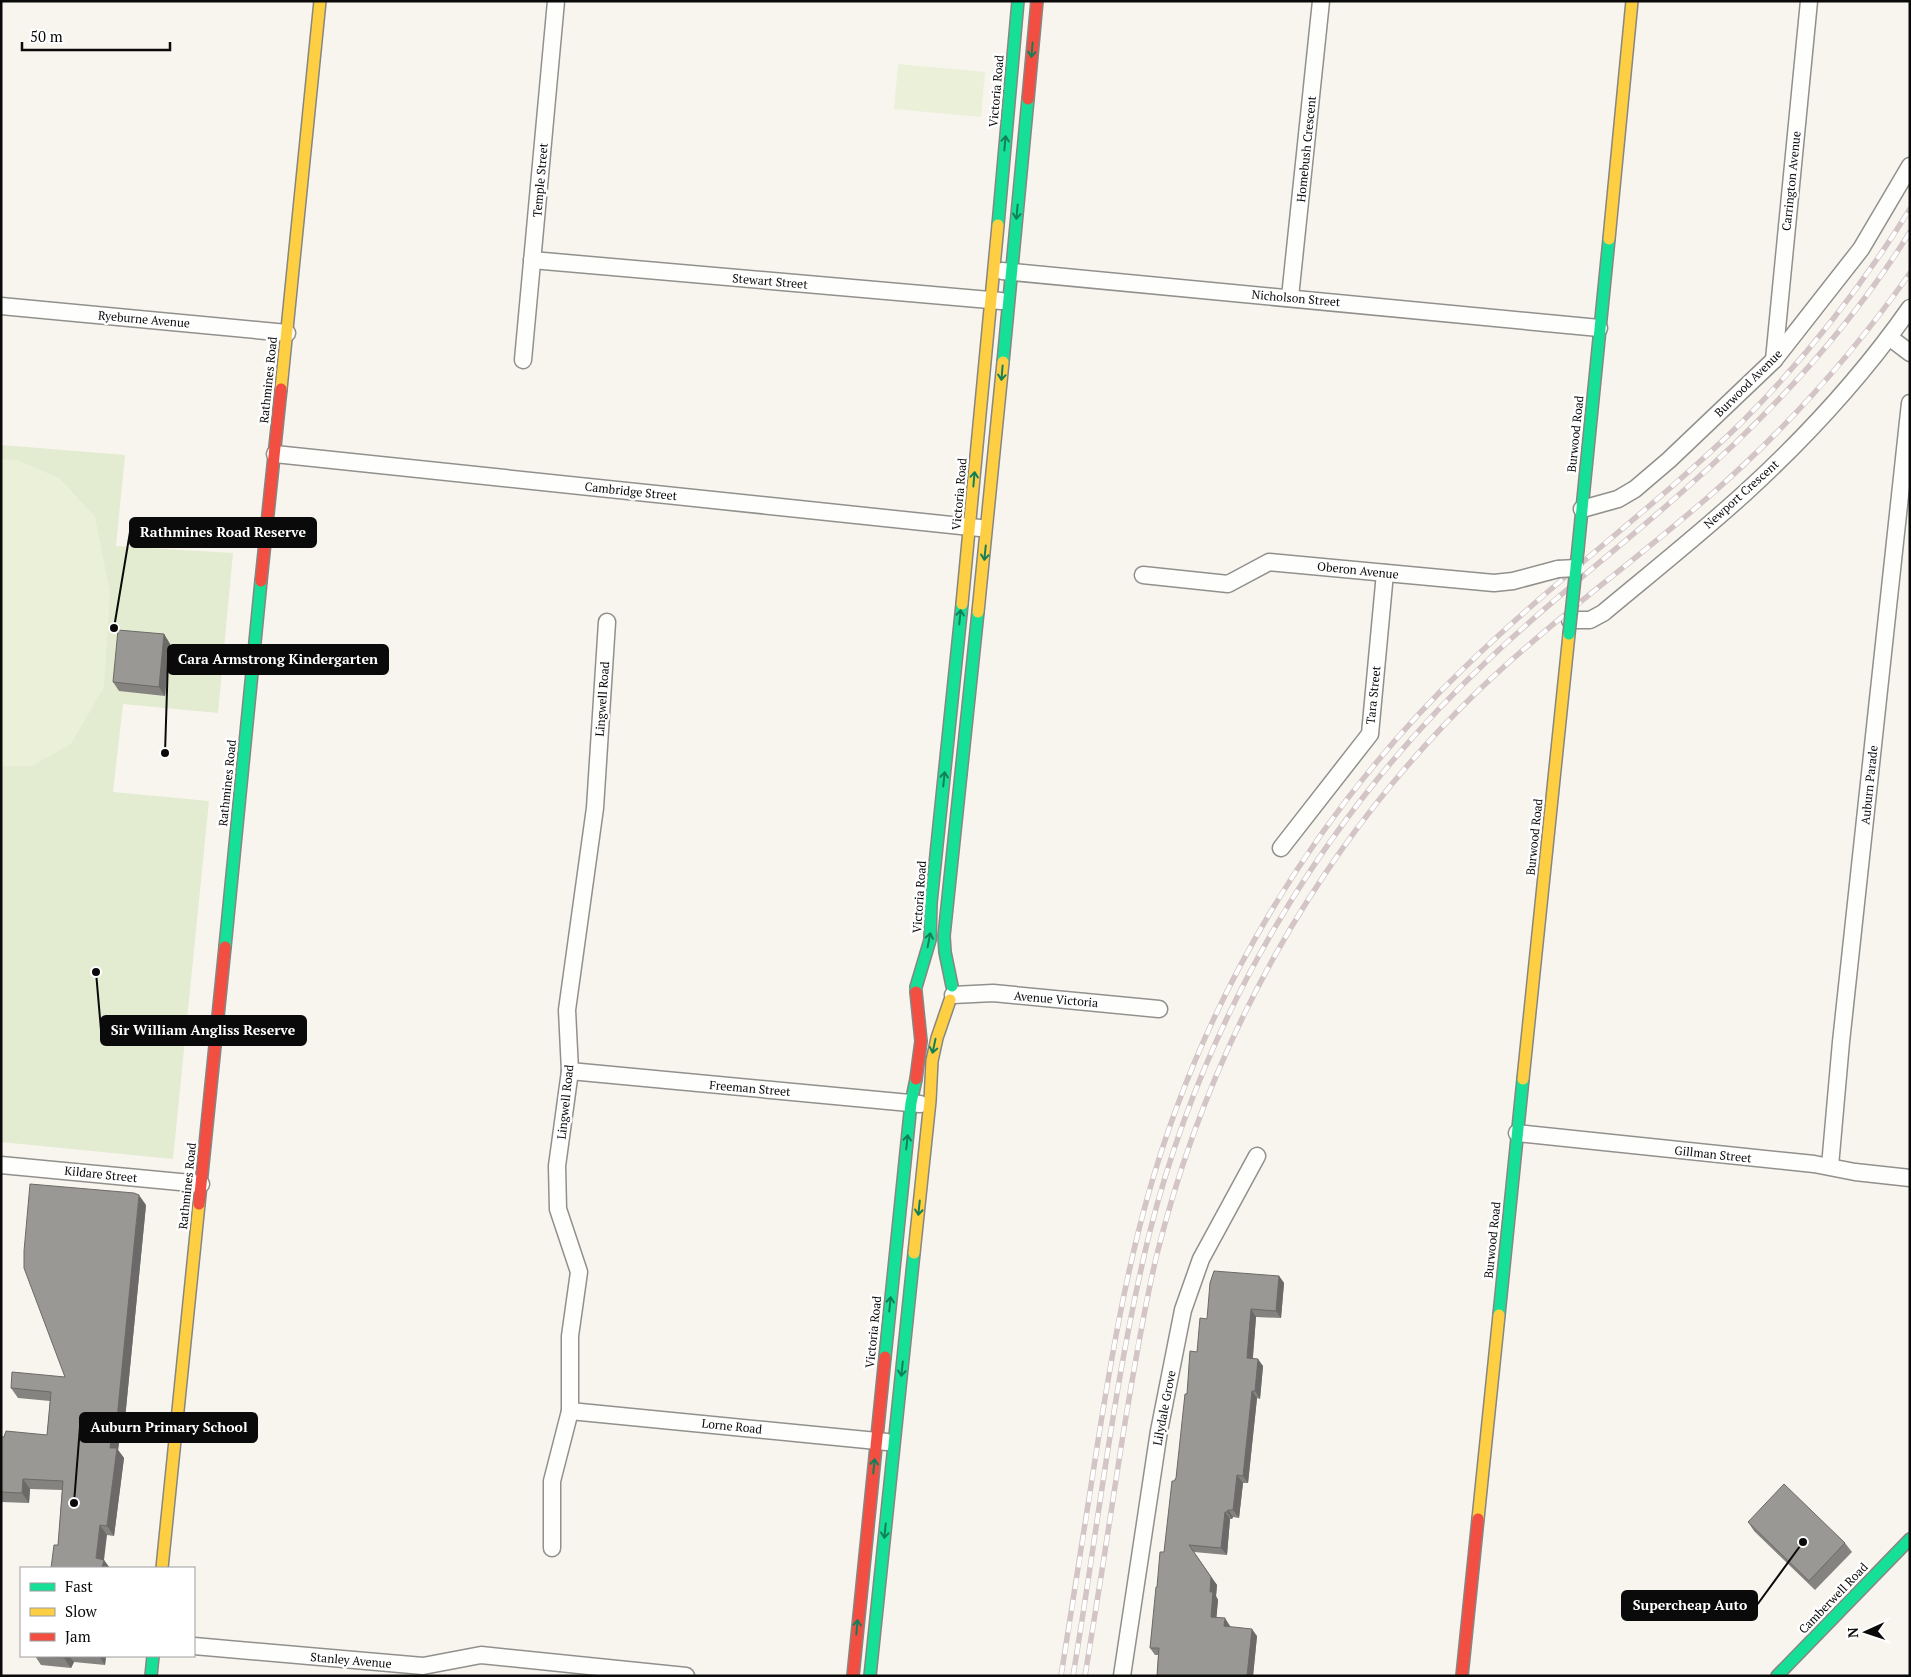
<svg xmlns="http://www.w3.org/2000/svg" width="1911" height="1677" viewBox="0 0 1911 1677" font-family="'PT Serif',serif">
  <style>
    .green { fill: #e3ebd0 }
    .pitch { fill: #ebf0d9 }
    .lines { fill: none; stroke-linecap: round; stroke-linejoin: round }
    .street-casing { stroke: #91908d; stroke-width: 19 }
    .fast-casing { stroke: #888683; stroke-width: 14 }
    .slow-casing { stroke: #888683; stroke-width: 14 }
    .jam-casing { stroke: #888683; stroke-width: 14 }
    .street { stroke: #fefefc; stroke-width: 16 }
    .fast { stroke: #16e098; stroke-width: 11 }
    .slow { stroke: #ffcf43; stroke-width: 11 }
    .jam { stroke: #f24e42; stroke-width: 11 }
    .rail-casing { stroke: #d3c5c6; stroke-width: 5.5 }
    .rail { stroke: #fff; stroke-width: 4; stroke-dasharray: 11; stroke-linecap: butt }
    .street-bridge-casing { stroke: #91908d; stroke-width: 19; stroke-linecap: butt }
    .fast-bridge-casing { stroke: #888683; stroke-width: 14; stroke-linecap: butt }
    .street-bridge { stroke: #fefefc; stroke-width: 16 }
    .fast-bridge { stroke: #16e098; stroke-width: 11 }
    .wall { fill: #84837f }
    .shaded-wall { fill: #6c6a68 }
    .building { fill: #9a9894; stroke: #6c6a68 }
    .oneway { stroke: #118058 }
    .labels { text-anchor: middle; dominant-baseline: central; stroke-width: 5; stroke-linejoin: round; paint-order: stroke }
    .street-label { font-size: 12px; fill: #0a0a0a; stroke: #fff }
    .leader { fill: none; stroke: #0a0a0a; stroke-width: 2 }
    .callout-dot { fill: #0a0a0a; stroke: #fff; stroke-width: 2 }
    .callout { fill: #0a0a0a; stroke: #0a0a0a; stroke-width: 2 }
    .callout-label { font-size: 14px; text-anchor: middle; font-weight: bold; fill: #fff }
  </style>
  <rect width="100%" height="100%" fill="#f8f5ee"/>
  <path class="green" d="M1,445L125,455L116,546L233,553L218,713L123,704L113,792L209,801L173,1159L1,1142Z"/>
  <g class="pitch">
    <path d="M898,64L985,72L981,117L894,109Z"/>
    <path d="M1,459L17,460L59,478L95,516L110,593L104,687L71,744L32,766H1Z"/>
  </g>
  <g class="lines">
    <defs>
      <g id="street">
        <path d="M532,260L1001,301"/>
        <path d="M1002,271L1599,328"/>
        <path d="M1290,297L1321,1"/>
        <path d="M1,306L287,333"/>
        <path d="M1889,337L1910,353"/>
        <path d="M523,360L556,1"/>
        <path d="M1774,360L1809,1"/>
        <path d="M275,454L980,528"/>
        <path d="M1582,509L1618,499L1635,489L1669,460L1774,360L1861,249L1910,166"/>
        <path d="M1143,575L1228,584L1269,562L1494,583L1513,581L1558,569"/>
        <path d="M1570,620H1590L1603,613C1651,573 1700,534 1746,492C1806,437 1863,375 1910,308"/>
        <path d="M1281,848L1370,734L1385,573"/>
        <path d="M953,995L993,993L1159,1009"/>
        <path d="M570,1071L920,1104"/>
        <path d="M1517,1133L1814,1164L1855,1172L1910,1178"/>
        <path d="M1,1165L201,1184"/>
        <path d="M1830,1166L1841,1042L1910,403"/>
        <path d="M570,1411L887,1442"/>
        <path d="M552,1548V1481L570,1411V1336L579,1272L558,1209L557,1166L570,1071L567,1010L595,808L607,622"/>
        <path d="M194,1646L423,1666L481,1655L686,1676"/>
        <path d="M1122,1676L1159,1431L1183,1310L1201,1259L1257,1156"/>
      </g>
      <g id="fast">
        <path d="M998,225L1018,1"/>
        <path d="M1003,362L1028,99"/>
        <path d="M1578,549L1609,239"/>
        <path d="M225,947L261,581"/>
        <path d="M952,986L945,952L944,936L978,612"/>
        <path d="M916,987L930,940L931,903L962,604"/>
        <path d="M1499,1315L1523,1079"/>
        <path d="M885,1357L911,1103L916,1079"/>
        <path d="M151,1676L153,1656"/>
        <path d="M870,1676L914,1253"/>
        <path d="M1777,1676L1910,1539"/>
      </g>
      <g id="slow">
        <path d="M1609,239L1632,1"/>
        <path d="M281,389L320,1"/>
        <path d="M962,604L998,225"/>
        <path d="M978,612L1003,362"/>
        <path d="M1523,1079L1569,634"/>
        <path d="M914,1253L930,1101L932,1061L937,1038L950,1000"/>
        <path d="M1478,1519L1499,1315"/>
        <path d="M162,1568L199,1204"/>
      </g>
      <g id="jam">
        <path d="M1028,99L1037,1"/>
        <path d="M261,581L281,389"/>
        <path d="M916,1079L921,1041L916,992"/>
        <path d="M199,1204L225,947"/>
        <path d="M853,1676L885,1357"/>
        <path d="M1462,1676L1478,1519"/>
      </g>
    </defs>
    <use href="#street" class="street-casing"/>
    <use href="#fast" class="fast-casing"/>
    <use href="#slow" class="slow-casing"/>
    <use href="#jam" class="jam-casing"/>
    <use href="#street" class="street"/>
    <use href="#fast" class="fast"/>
    <use href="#slow" class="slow"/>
    <use href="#jam" class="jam"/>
    <defs>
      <g id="rail">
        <path d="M1061,1676C1074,1597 1086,1519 1098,1441C1111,1360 1125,1278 1147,1199C1203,998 1314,813 1464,668C1552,582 1653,509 1741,423C1806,358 1862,286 1910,209"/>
        <path d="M1073,1676C1098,1528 1114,1377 1150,1231C1205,1015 1323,816 1485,663C1547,603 1617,550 1682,492C1769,416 1848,331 1910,232"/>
        <path d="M1085,1676C1098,1598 1110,1519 1122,1441C1132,1380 1142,1318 1156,1258C1209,1043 1319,844 1479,690C1550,622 1631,564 1706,499C1783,432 1851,357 1910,273"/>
      </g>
    </defs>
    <use href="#rail" class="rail-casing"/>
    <use href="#rail" class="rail"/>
    <defs>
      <path id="street-bridge" d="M1558,569L1576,568"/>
      <path id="fast-bridge" d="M1569,634L1578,549"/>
    </defs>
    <use href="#street-bridge" class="street-bridge-casing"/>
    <use href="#fast-bridge" class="fast-bridge-casing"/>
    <use href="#street-bridge" class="street-bridge"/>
    <use href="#fast-bridge" class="fast-bridge"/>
  </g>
  <g class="wall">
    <path d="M164,634L170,644L165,696L119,691L113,682Z"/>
    <path d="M146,1205L124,1429H121L118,1450L124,1458L114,1536L107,1535L58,1545L62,1490L30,1489L29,1503L1,1502V1437L47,1435L50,1401L18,1398L11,1388L65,1377Z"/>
    <path d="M1279,1276L1284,1283L1281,1318L1256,1317L1253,1358L1263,1366L1260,1399L1257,1398L1248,1483H1243L1239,1518L1233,1517L1232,1519H1230L1227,1555L1194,1552L1217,1585L1216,1596L1218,1600L1216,1617L1230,1626V1627L1257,1636L1253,1676H1157L1158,1655H1155L1150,1648L1157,1587L1164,1552L1174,1481L1176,1478L1187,1394L1197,1352L1207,1319Z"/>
    <path d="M1748,1522L1845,1543L1852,1552L1815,1590L1754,1531Z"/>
    <path d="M35,1656H106L105,1665L74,1662L71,1668L41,1665Z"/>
  </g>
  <g class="shaded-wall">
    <path d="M164,634L170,644L165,696L159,687Z"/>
    <path d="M139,1195L146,1205L124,1429L117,1419Z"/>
    <path d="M1279,1276L1284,1283L1281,1318L1276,1311Z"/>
    <path d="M1251,1309L1256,1317L1252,1365L1247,1358Z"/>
    <path d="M1258,1359L1263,1366L1260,1399L1255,1391Z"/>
    <path d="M1252,1391L1257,1398L1248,1483L1243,1476Z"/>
    <path d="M114,1419L121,1429L118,1450L124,1458L114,1536L107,1526L110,1448Z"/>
    <path d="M1237,1475L1243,1483L1239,1518L1233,1510Z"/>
    <path d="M23,1479L30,1489L29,1503L22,1493Z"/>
    <path d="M1228,1510L1233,1517L1232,1519L1227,1512Z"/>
    <path d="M1225,1512L1230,1519L1227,1555L1221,1548Z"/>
    <path d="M100,1525L107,1535L104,1560L110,1568H102L96,1558Z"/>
    <path d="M1211,1577L1217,1585L1216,1596L1218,1600L1216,1624L1211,1617L1210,1592Z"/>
    <path d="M1225,1618L1230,1626L1229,1633L1224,1626Z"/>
    <path d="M1252,1629L1257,1636L1253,1676H1247Z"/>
    <path d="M65,1656H69L74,1662L71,1668L64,1658Z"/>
    <path d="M99,1656H106L105,1665Z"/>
  </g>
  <g class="building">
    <path d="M118,630L164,634L159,687L113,682Z"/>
    <path d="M30,1184L134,1193L139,1195L117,1419H114L110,1448H117L107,1526L100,1525L96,1558L104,1560L102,1568H51L54,1545H58L63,1481L23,1479L22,1493L1,1492V1437H4L6,1431L47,1435L51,1392L11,1388L12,1372L65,1377L24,1268V1251Z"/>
    <path d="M1214,1271L1279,1276L1276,1311L1251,1309L1247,1358L1258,1359L1255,1391H1252L1243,1476L1237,1475L1233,1510H1228L1227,1512H1225L1221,1548L1189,1545L1211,1577L1210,1592H1213L1211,1617L1225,1618L1224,1626L1252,1629L1247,1676H1157L1159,1648H1150L1156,1587H1157L1160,1552H1164L1172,1481H1174L1176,1478L1185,1394H1187L1190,1351L1197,1352L1200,1318L1207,1319L1210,1283Z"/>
    <path d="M1784,1484L1845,1543L1809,1581L1748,1522Z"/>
    <path d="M41,1656H65L64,1658Z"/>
  </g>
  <defs><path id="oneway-shaft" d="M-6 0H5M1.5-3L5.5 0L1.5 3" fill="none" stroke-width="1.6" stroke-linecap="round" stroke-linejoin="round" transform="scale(1.25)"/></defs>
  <g class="oneway">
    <use href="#oneway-shaft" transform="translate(1032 50) rotate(95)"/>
    <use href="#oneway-shaft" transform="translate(1005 143) rotate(-85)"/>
    <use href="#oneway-shaft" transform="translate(1017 212) rotate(95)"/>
    <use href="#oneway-shaft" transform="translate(1002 373) rotate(95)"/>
    <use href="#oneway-shaft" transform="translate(974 479) rotate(-85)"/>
    <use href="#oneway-shaft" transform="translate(985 553) rotate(96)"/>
    <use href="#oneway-shaft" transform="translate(960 617) rotate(-84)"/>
    <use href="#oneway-shaft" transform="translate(944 779) rotate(-84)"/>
    <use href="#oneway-shaft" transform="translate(929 940) rotate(-79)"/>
    <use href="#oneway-shaft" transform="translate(934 1046) rotate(102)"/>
    <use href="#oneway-shaft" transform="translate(907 1142) rotate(-84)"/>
    <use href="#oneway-shaft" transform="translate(919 1208) rotate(96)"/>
    <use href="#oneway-shaft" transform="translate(890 1304) rotate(-84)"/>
    <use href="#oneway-shaft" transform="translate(902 1369) rotate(96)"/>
    <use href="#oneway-shaft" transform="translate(874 1466) rotate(-84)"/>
    <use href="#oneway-shaft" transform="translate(885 1531) rotate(96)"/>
    <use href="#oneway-shaft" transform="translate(857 1627) rotate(-85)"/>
  </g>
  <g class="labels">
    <g class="street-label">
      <text transform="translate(996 91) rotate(-85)">Victoria Road</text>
      <text transform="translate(1306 149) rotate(-84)">Homebush Crescent</text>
      <text transform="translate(540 180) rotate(-85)">Temple Street</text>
      <text transform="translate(1791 181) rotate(-84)">Carrington Avenue</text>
      <text transform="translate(770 281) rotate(5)">Stewart Street</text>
      <text transform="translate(1296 298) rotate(5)">Nicholson Street</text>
      <text transform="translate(144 319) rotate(5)">Ryeburne Avenue</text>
      <text transform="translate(268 380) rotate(-84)">Rathmines Road</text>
      <text transform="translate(1748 383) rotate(-45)">Burwood Avenue</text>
      <text transform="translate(1575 434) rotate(-84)">Burwood Road</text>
      <text transform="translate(631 491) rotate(6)">Cambridge Street</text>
      <text transform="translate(959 494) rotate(-85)">Victoria Road</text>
      <text transform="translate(1741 494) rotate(-42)">Newport Crescent</text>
      <text transform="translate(1358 570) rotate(6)">Oberon Avenue</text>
      <text transform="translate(1373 695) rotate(-84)">Tara Street</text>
      <text transform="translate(602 699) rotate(-86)">Lingwell Road</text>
      <text transform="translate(227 783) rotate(-84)">Rathmines Road</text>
      <text transform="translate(1869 785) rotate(-84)">Auburn Parade</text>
      <text transform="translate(1534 837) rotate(-84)">Burwood Road</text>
      <text transform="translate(919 897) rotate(-86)">Victoria Road</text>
      <text transform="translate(1056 999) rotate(5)">Avenue Victoria</text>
      <text transform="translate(750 1088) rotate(5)">Freeman Street</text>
      <text transform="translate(565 1102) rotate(-84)">Lingwell Road</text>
      <text transform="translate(1713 1154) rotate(6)">Gillman Street</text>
      <text transform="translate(101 1174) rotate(6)">Kildare Street</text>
      <text transform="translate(187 1186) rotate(-84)">Rathmines Road</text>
      <text transform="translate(1492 1240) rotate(-84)">Burwood Road</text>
      <text transform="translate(873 1332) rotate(-84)">Victoria Road</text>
      <text transform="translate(1164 1408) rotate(-79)">Lilydale Grove</text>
      <text transform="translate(732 1426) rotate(6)">Lorne Road</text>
      <text transform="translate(1833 1598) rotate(-46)">Camberwell Road</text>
      <text transform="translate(351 1660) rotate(5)">Stanley Avenue</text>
    </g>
  </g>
  <path class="leader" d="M114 628L130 532M165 753L168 659M96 972L101 1030M74 1503L80 1427M1803 1542L1757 1605"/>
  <g class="callout-dot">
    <circle cx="114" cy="628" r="5"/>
    <circle cx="165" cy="753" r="5"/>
    <circle cx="96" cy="972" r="5"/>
    <circle cx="74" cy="1503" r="5"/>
    <circle cx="1803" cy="1542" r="5"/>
  </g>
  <g class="callout">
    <rect x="130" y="518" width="186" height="29" rx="5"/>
    <rect x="168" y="645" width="220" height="29" rx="5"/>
    <rect x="101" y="1016" width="205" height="29" rx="5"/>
    <rect x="80" y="1413" width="177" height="29" rx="5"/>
    <rect x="1622" y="1591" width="135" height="29" rx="5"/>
  </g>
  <g class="callout-label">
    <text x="223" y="537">Rathmines Road Reserve</text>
    <text x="278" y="664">Cara Armstrong Kindergarten</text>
    <text x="203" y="1035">Sir William Angliss Reserve</text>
    <text x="169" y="1432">Auburn Primary School</text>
    <text x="1690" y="1610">Supercheap Auto</text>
  </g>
  <rect width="1911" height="1677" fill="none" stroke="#0a0a0a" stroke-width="5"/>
  <rect x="20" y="1567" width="175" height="90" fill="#ffffff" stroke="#9d9d9d"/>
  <rect x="30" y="1583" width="25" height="8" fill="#16e098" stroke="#9d9d9d"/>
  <text x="65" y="1592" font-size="15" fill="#0a0a0a">Fast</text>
  <rect x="30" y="1608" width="25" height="8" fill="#ffcf43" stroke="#9d9d9d"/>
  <text x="65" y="1617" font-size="15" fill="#0a0a0a">Slow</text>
  <rect x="30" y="1633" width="25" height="8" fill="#f24e42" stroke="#9d9d9d"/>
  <text x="65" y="1642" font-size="15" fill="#0a0a0a">Jam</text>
  <g transform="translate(1866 1632) rotate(267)" stroke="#ffffff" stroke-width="4" paint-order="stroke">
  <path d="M0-4L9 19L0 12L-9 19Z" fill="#0a0a0a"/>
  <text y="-8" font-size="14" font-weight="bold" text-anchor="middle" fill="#0a0a0a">N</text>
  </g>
  <path d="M22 42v8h148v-8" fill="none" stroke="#0a0a0a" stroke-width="2.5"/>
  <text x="30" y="42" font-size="15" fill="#0a0a0a" stroke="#ffffff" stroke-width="4" paint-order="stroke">50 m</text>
</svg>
